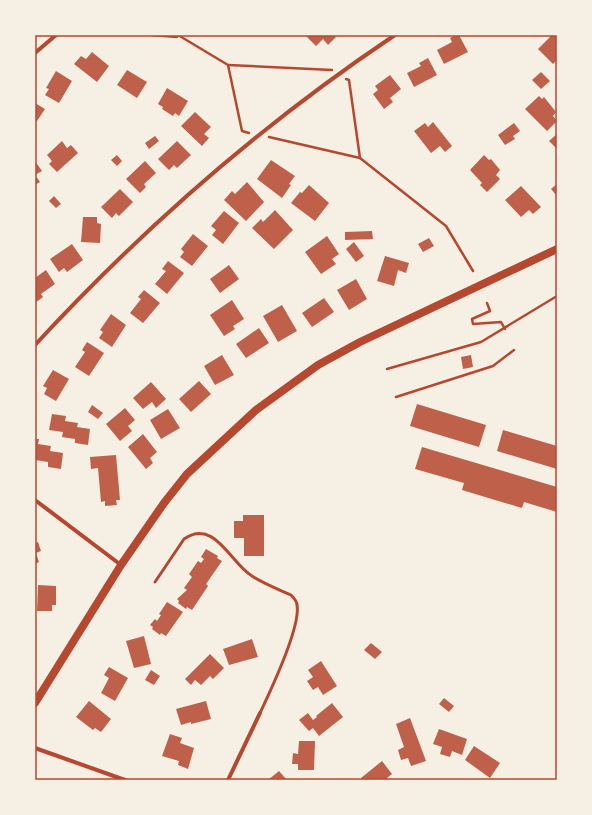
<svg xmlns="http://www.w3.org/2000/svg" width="592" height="815" viewBox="0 0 592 815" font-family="Quicksand,sans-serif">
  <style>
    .building { fill: #bf614a }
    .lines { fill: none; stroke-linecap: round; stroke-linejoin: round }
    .path { stroke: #b5482f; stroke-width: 2.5 }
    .service { stroke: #b5482f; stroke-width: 3 }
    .minor { stroke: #b5482f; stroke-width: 4 }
    .secondary { stroke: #b5482f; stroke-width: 8 }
    .neatline { fill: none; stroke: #b5482f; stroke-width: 1.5 }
  </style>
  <rect width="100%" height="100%" fill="#f6efe4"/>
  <g class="building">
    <path d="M305,35H333L336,37L328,45L323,39L316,46Z"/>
    <path d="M456,35H459L468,52L444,64L437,50L452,42L450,38Z"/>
    <path d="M552,35L557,37V60L553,64L538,49Z"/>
    <path d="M92,52L109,66L97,82L74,64L81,56L86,59Z"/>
    <path d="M428,58L437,75L414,87L407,73L421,66L419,63Z"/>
    <path d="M127,70L147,82L137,98L117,85Z"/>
    <path d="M56,71L72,81L59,103L45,95L49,89L46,88Z"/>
    <path d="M541,72L550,81L541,89L532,80Z"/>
    <path d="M390,75L401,89L390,98L393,102L384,109L373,94L378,90L375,86Z"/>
    <path d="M167,88L188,101L179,116L175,113L173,116L162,109L163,107L158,104Z"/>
    <path d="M539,96L542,99L544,97L556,112L553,116L557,121L547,131L525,109Z"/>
    <path d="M35,103L45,109L35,124Z"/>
    <path d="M195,112L211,127L204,134L209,138L202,146L181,126Z"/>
    <path d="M433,122L452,146L445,152L440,146L431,153L414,131L425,123L428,127Z"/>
    <path d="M514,123L520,131L513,136L515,139L505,145L498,135Z"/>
    <path d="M557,134V149L549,141Z"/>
    <path d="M155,136L159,141L149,149L145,143Z"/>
    <path d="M62,141L67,148L71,145L78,153L57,172L49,164L52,161L47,155Z"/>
    <path d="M177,141L191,155L177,168L174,165L169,170L158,159Z"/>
    <path d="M117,155L122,161L117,166L111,160Z"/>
    <path d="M484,155L489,160L491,159L500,170L496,175L500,179L487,192L480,185L482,183L470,170Z"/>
    <path d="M271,160L295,176L289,184L291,185L282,198L257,179Z"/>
    <path d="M35,161L42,171L35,175L40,182L35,185Z"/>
    <path d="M145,161L156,173L144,184L146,187L140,193L126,179Z"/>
    <path d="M247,182L264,202L246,221L224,200L232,191L235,194Z"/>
    <path d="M557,184V196L551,189Z"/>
    <path d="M309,185L329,203L315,221L291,203L300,192L302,193Z"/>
    <path d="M521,186L541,207L533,214L529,210L521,217L505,200Z"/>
    <path d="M120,189L133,202L119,216L116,213L112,218L101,207Z"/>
    <path d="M54,196L61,204L56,208L49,201Z"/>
    <path d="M275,210L293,230L274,249L252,228L261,219L263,222Z"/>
    <path d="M224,211L239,223L223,244L212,235L216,230L211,226Z"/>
    <path d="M83,217H97V223L101,224L100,243L81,242Z"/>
    <path d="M372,231L373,239L345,240V232Z"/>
    <path d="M193,234L208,246L192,266L180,257L184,252L181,249Z"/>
    <path d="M327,236L339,254L332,259L336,264L321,274L305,252Z"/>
    <path d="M429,238L434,246L423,252L418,244Z"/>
    <path d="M354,242L364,256L356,262L346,249Z"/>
    <path d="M72,244L83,260L67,272L64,268L59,272L50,259Z"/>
    <path d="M385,256L409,263L406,273L398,270L394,286L377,281Z"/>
    <path d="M168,261L184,273L167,294L155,284L166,271L162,269Z"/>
    <path d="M229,265L239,279L220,293L210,279Z"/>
    <path d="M46,270L55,284L41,294L43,297L35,303V278Z"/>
    <path d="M356,279L367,299L349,310L337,290Z"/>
    <path d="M144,290L160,303L143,323L130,313L141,299L138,297Z"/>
    <path d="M324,298L334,312L312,327L302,313Z"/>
    <path d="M232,300L244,319L233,326L235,329L224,336L210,315Z"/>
    <path d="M282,305L297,331L278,342L263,316Z"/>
    <path d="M111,314L126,325L112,347L99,338L103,332L100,330Z"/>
    <path d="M259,328L269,343L246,358L236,344Z"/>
    <path d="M87,342L104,353L89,376L75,367L85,352L82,350Z"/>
    <path d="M222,355L234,375L215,385L204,366Z"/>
    <path d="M471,355L473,367L463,369L461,357Z"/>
    <path d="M53,370L69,379L56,401L44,394L47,388L43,386Z"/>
    <path d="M199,381L211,394L191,412L179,399Z"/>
    <path d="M151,382L166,399L156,408L152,402L143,409L133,398Z"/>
    <path d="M417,404L486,425L479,447L410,426Z"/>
    <path d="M92,405L103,413L98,419L88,412Z"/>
    <path d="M125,408L135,420L128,426L132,431L120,441L106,424Z"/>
    <path d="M168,409L180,428L161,439L150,420Z"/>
    <path d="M52,414L66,416L65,421L78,423L77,427L90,429L88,445L75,443V439L62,437L63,432L49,430Z"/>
    <path d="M503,430L557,446V469L497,451Z"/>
    <path d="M143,434L157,452L150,458L153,463L146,469L128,447Z"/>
    <path d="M35,439H39L38,444L51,446L50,451L63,453L61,469L48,467V462L35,460Z"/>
    <path d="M422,447L557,487V512L524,502L522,508L462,490L464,483L415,469Z"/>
    <path d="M116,455L120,500H116L117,505L105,506V501L101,502L98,468L91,469L90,457Z"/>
    <path d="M243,515H264V556H244V538H234V521H243Z"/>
    <path d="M38,542L41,551L36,553L39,562L35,564V543Z"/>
    <path d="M206,549L218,556L217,558L222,561L206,584L208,586L192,610L187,607L186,609L178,603L179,601L177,599L187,590L184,588L192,577L189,574L198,561L201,563L204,559L201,557Z"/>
    <path d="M38,585L56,586V605H52V611H37Z"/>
    <path d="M167,602L183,612L166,636L161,633L160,635L152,629L153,627L150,625L155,619L157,621L161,615L159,614Z"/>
    <path d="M144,636L151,664L134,668L126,641Z"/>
    <path d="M252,639L258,657L229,665L223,649Z"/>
    <path d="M371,643L382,652L375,659L364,650Z"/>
    <path d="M210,654L224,668L213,679L210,676L201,685L195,680L191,685L185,679Z"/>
    <path d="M321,661L337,686L323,695L318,687L313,690L307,681L313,677L308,670Z"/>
    <path d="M109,667L128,678L115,701L101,693L109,678L104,675Z"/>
    <path d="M151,670L160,676L154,685L145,680Z"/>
    <path d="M444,698L454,706L449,712L439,704Z"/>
    <path d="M89,701L111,719L101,732L95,728L93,730L76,717Z"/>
    <path d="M206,701L211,719L191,724V722L181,725L176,709Z"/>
    <path d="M332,703L343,717L319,736L313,728L309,731L299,720L308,713L313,720L317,717L316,716Z"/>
    <path d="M410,718L426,761L411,766L408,758L401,760L398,750L404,747L396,724Z"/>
    <path d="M439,729L467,739L462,755L452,751L450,757L440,754L442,747L433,744Z"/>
    <path d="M170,734L182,738L180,743L194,748L188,769L178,765L179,761L162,756Z"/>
    <path d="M299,741H315L314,770H298V764H292L293,753L298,754Z"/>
    <path d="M474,746L500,763L490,778L465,760Z"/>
    <path d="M382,761L392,774L387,778L389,780H363L361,778Z"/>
    <path d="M279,771L287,780H268Z"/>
  </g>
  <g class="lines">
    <g class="path">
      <path d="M152,35L177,37"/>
      <path d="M178,35L228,65L242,131L249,133"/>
      <path d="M228,65L332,70"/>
      <path d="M346,79L349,80L360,158"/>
      <path d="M269,137L360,158L446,226L473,271"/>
      <path d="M487,303L490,311L472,319L473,324L501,322L505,329"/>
      <path d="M387,369L481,342L557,296"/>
      <path d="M396,397L493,366L514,350"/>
    </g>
    <path class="service" d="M155,582L184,539C215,518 230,563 252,576C264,584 278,589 291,595C294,598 297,601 297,605C301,627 270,692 260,713"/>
    <g class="minor">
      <path d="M35,53L56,35"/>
      <path d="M35,345C143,228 262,124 395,35"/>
      <path d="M35,500L121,565"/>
      <path d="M35,748L125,780"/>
      <path d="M228,780L260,713"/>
    </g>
    <path class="secondary" d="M35,703L121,565L164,503L187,474L256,410L318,365L360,342L557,249"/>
  </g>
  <rect width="592" height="815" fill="none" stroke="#f6efe4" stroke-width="72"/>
  <rect x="36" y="36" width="520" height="743" class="neatline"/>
</svg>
